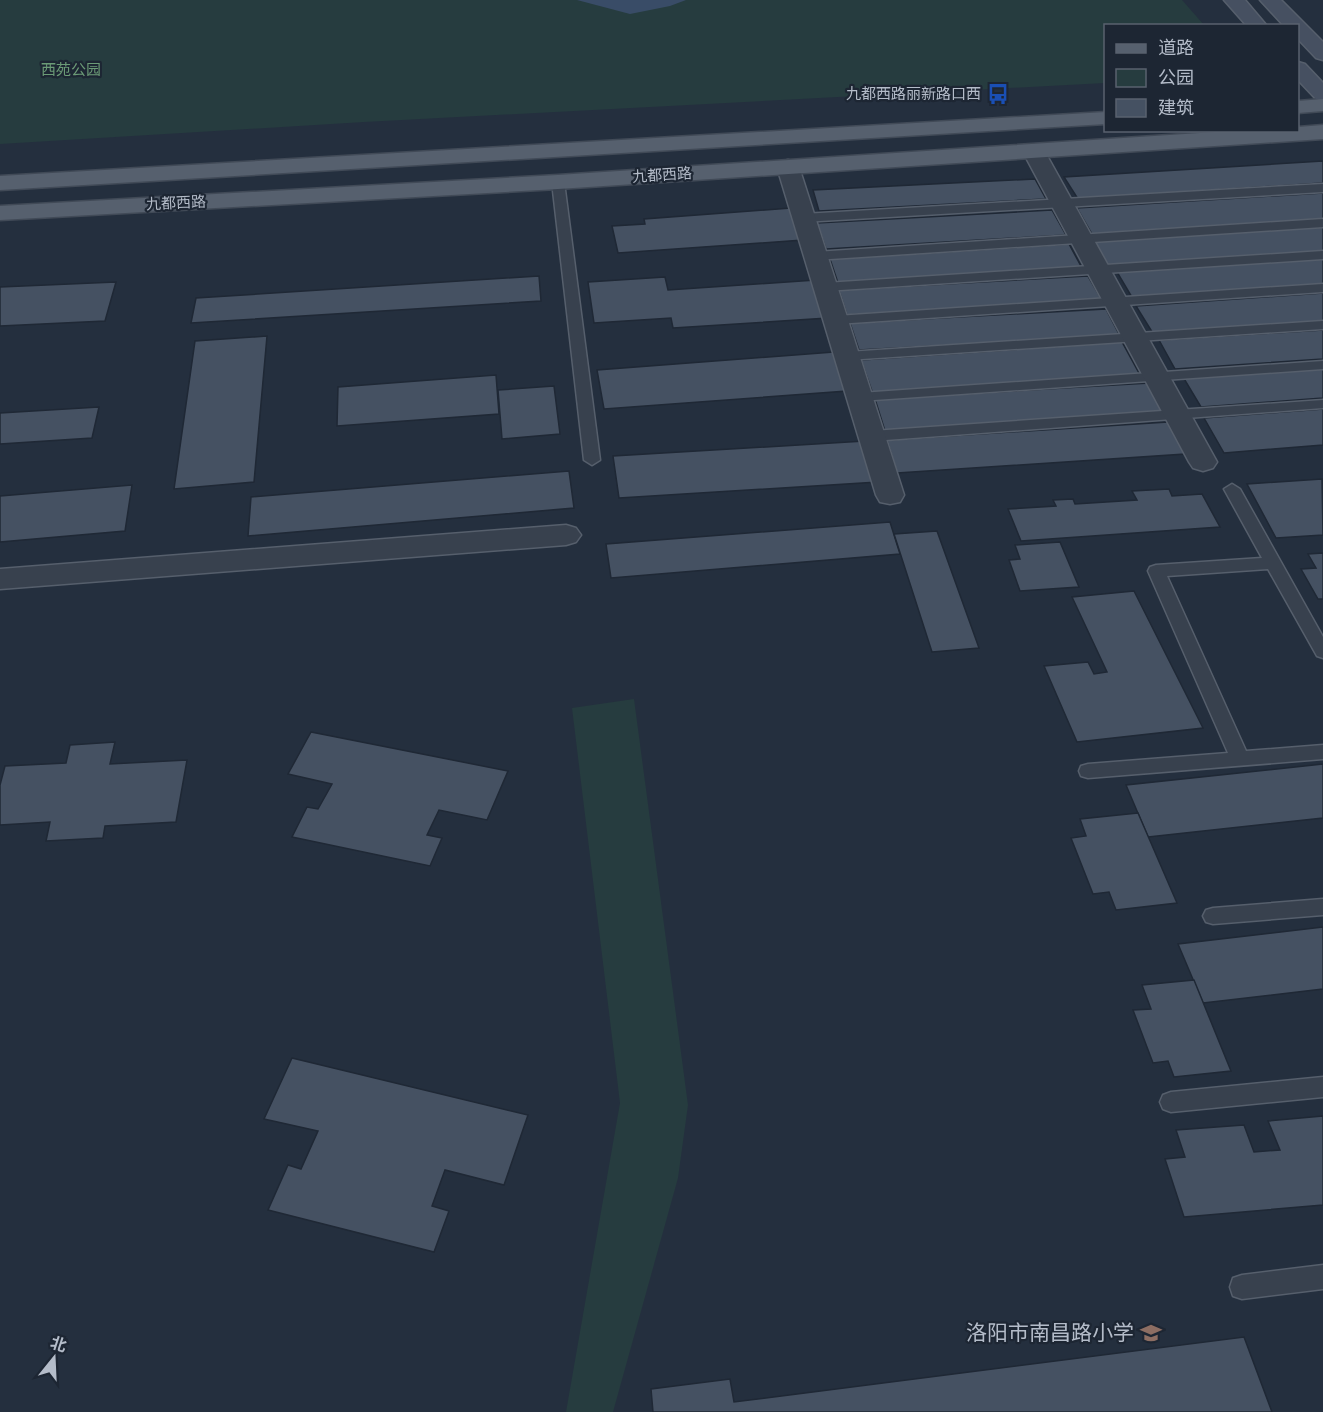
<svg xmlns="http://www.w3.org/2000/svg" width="1323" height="1412" viewBox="0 0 1323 1412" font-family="'Roboto Condensed','Noto Sans SC',sans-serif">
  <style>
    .green { fill: #263c3f }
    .water { fill: #394c67 }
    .building { fill: #455162; stroke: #1f2835; stroke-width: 1.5 }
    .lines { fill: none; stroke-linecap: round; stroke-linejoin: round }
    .lane-casing { stroke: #565f6c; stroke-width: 3 }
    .street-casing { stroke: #565f6c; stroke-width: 3 }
    .secondary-casing { stroke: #565f6c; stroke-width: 3 }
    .primary-casing { stroke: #414a57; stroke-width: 3 }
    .lane { fill: #38414e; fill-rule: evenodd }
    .street { fill: #38414e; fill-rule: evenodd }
    .secondary { fill: #465061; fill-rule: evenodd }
    .primary { fill: #56606e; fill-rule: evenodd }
    .labels { text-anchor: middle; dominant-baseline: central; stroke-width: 4.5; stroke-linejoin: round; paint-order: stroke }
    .far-park-label { font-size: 15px; fill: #6b9a76; stroke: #1d2633 }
    .far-poi-label { font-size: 15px; fill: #b4bcc9; stroke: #1d2633; text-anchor: end }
    .far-street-label { font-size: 15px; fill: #b4bcc9; stroke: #1d2633 }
    .near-poi-label { font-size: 21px; fill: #b4bcc9; stroke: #1d2633; text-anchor: end }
  </style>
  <rect width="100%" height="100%" fill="#242f3e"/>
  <g class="green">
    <path d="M0,0H1182L1204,25L1106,26L1105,83L364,122L0,144Z"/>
    <path d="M634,699L688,1105L678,1178L613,1412H566L620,1103L572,708Z"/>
  </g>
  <path class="water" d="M577,0H686L670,6L630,14Z"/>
  <g class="building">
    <path d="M1323,161V183L1078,199L1064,177Z"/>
    <path d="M1035,179L1046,199L819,211L813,190Z"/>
    <path d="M1323,193V219L1092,234L1077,208Z"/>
    <path d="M791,208L803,240L618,253L612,226L645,224L644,219Z"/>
    <path d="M1052,210L1066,235L826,249L817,223Z"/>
    <path d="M1323,227V252L1105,265L1091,240Z"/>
    <path d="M1069,244L1082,268L838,283L830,259Z"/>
    <path d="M1323,258V286L1133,299L1117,272Z"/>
    <path d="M539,276L541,301L191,323L196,298Z"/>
    <path d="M1088,276L1102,300L847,315L839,290Z"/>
    <path d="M665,277L668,290L816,280L828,318L673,328L671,318L594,323L588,282Z"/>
    <path d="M116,282L105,321L0,326V287Z"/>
    <path d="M1323,293V323L1154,335L1136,306Z"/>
    <path d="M1106,309L1120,336L859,350L850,323Z"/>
    <path d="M1323,330V359L1175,369L1159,340Z"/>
    <path d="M267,336L254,482L174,489L195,341Z"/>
    <path d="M1122,342L1140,375L873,394L861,360Z"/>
    <path d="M834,352L847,391L604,409L597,370Z"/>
    <path d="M1323,367V398L1201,407L1183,377Z"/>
    <path d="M496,375L499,414L337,426L338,387Z"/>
    <path d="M1150,383L1166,414L885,431L875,399Z"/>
    <path d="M554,386L560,434L502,439L498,390Z"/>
    <path d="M99,407L92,438L0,444V413Z"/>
    <path d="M1323,409V445L1224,453L1204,418Z"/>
    <path d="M1168,422L1185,454L897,473L887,440Z"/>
    <path d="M865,441L878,482L619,498L613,456Z"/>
    <path d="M569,471L574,508L248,536L251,497Z"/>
    <path d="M1322,479L1323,535L1276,538L1247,484Z"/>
    <path d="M132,485L125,531L0,542V496Z"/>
    <path d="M1169,489L1172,496L1202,494L1220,527L1021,541L1008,509L1056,506L1053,500L1073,499L1075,504L1137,500L1132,491Z"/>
    <path d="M890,522L900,554L611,578L606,544Z"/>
    <path d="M937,531L979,648L932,652L894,534Z"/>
    <path d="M1060,542L1079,587L1020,591L1009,560L1020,559L1015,545Z"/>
    <path d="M1323,553V599H1318L1301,569L1316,568L1308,554Z"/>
    <path d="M1134,591L1203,728L1077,742L1044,666L1088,662L1094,674L1107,672L1072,597Z"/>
    <path d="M311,732L508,771L487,820L439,810L427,835L442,838L430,866L292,837L307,807L318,809L332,784L288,774Z"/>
    <path d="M115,742L110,764L187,760L176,822L105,826L103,838L46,841L50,822L0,825V785L5,766L66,763L70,745Z"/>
    <path d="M1323,764V818L1148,837L1126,785Z"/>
    <path d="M1138,813L1177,903L1116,910L1109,892L1093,894L1071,838L1086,836L1080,819Z"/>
    <path d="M1323,927V989L1203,1003L1178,944Z"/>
    <path d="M1194,980L1231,1071L1174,1077L1168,1061L1153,1063L1133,1010L1151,1009L1142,985Z"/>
    <path d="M292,1058L528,1115L504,1185L445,1170L432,1206L449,1211L434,1252L268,1210L288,1165L301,1169L318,1131L264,1119Z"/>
    <path d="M1323,1116V1205L1184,1217L1165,1159L1185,1157L1176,1130L1244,1125L1254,1152L1280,1150L1268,1121Z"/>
    <path d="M1244,1337L1272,1412H653L651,1389L730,1379L734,1402Z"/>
  </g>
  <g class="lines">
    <defs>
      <g id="lane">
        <path d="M558,178L564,182L600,460L592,465L584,460L552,182Z"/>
        <path d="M1323,184V192L803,222L797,218L803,214Z"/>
        <path d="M1323,219V227L815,260L808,256L815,252Z"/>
        <path d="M1323,251V259L825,291L818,287L825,283Z"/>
        <path d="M1323,284V292L836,324L829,320L836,316Z"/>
        <path d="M1323,321V329L847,360L840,356L847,352Z"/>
        <path d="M1323,361V369L860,401L853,397L860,393Z"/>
        <path d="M1323,400V408L872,441L864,436L872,431Z"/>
        <path d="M1232,484L1240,489L1323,637V658L1317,656L1268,569L1167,576L1246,751L1323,745V759L1088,778L1081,776L1079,771L1081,766L1088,764L1228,753L1148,571L1150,567L1156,565L1262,558L1224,489Z"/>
        <path d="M1323,899V915L1213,924L1206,922L1203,916L1206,910L1213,908Z"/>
        <path d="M1323,1077V1097L1171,1112L1163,1109L1160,1102L1163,1095L1171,1092Z"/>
        <path d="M1323,1265V1289L1242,1299L1233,1296L1230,1287L1233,1278L1242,1275Z"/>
      </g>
      <g id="street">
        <path d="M1034,145L1042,147L1045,152L1217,462L1213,468L1203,471L1193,468L1189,462L1023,152L1026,147Z"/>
        <path d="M788,160L796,162L799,167L904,495L900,502L890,504L880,502L876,495L777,167L780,162Z"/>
        <path d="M566,525L576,528L581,535L576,542L566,545L0,589V569Z"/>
      </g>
      <g id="secondary">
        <path d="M1224,0H1245L1267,26H1247Z"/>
        <path d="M1260,0H1281L1323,42V60L1316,58L1298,39V26H1284Z"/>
        <path d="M1298,62L1305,64L1323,83V101L1316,99L1298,80Z"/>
      </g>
      <g id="primary">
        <path d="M1323,99V111L1298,113V101Z"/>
        <path d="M1106,112V124L0,190V176Z"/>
        <path d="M1323,125V139L558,189L0,220V206L558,175L1246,130H1298V127Z"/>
      </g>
    </defs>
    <use href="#lane" class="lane-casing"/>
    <use href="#street" class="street-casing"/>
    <use href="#secondary" class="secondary-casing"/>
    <use href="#primary" class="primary-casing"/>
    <use href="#lane" class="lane"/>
    <use href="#street" class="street"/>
    <use href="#secondary" class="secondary"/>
    <use href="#primary" class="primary"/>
  </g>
  <defs>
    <symbol id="bus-bare" viewBox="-9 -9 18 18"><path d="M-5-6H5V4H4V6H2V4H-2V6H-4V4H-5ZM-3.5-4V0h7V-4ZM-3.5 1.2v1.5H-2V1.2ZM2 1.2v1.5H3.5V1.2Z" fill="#1a4fb4" stroke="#1d2633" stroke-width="2.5" paint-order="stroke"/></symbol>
    <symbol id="school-bare" viewBox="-9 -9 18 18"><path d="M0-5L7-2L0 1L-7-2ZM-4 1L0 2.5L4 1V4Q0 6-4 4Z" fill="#8d6e63" stroke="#1d2633" stroke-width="2.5" paint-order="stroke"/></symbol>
  </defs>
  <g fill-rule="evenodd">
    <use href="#bus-bare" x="983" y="79" width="30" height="30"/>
    <use href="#school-bare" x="1136" y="1318" width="30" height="30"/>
  </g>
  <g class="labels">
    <g class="far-park-label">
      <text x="71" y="70">西苑公园</text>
    </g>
    <g class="far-poi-label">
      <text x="981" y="94">九都西路丽新路口西</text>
    </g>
    <g class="far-street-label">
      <text transform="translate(662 175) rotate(-4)">九都西路</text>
      <text transform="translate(176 203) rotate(-3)">九都西路</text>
    </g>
    <g class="near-poi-label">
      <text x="1134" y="1333">洛阳市南昌路小学</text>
    </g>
  </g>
  <rect x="1104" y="24" width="195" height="108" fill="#1d2633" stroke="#59626f" stroke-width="1.5"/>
  <rect x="1116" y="44" width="30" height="9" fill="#56606e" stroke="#59626f" stroke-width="1.5"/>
  <text x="1158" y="54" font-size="18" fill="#b4bcc9">道路</text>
  <rect x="1116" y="69" width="30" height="18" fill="#263c3f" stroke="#59626f" stroke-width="1.5"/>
  <text x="1158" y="84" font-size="18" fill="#b4bcc9">公园</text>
  <rect x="1116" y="99" width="30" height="18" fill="#455162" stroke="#59626f" stroke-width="1.5"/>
  <text x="1158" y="114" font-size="18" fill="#b4bcc9">建筑</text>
  <g transform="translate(54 1358) rotate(18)" stroke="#1d2633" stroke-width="4.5" paint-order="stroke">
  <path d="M0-4.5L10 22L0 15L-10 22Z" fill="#b4bcc9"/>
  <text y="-9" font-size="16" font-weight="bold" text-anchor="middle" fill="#b4bcc9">北</text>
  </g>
</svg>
